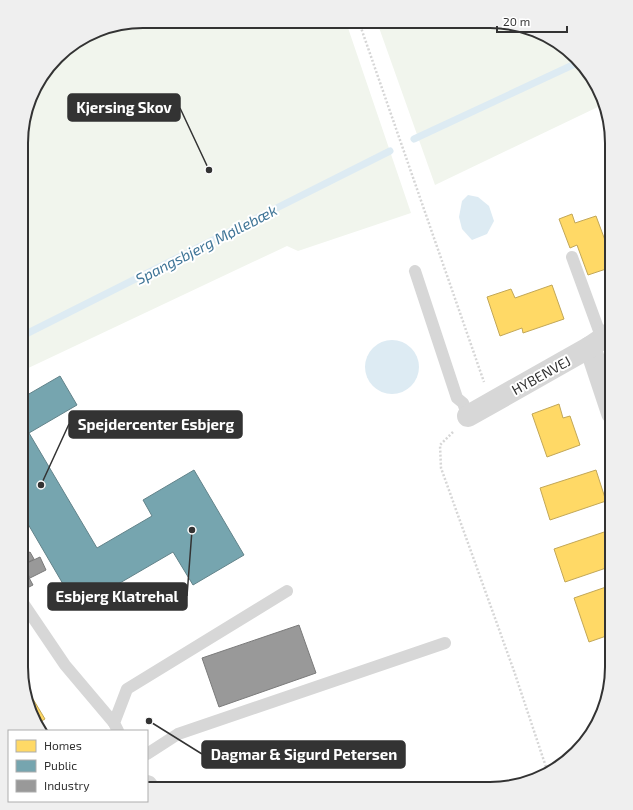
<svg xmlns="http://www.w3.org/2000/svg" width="633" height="810" viewBox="0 0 633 810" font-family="'Exo 2',sans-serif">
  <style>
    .green { fill: #f1f5ed }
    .water { fill: #ddebf3 }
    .homes { fill: #ffd966; stroke: #c2a757 }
    .public { fill: #76a5af; stroke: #62838a }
    .industry { fill: #999; stroke: #7a7a7a }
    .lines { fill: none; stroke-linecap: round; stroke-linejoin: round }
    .stream { stroke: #ddebf3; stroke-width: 7 }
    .path { stroke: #d6d6d6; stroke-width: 2.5; stroke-dasharray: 2 2; stroke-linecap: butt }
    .service { stroke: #d7d7d7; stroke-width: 12 }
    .minor { stroke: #d7d7d7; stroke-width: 22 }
    .labels { text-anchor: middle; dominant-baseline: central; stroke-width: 4; stroke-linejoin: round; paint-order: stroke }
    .street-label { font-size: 14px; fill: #333; stroke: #fff }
    .water-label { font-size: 15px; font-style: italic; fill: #3f7597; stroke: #fff }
    .rim { fill: none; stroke: #333; stroke-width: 2 }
    .leader { fill: none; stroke: #333; stroke-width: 1.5 }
    .callout-dot { fill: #333; stroke: #fff; stroke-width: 1.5 }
    .callout { fill: #333; stroke: #333; stroke-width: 1.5 }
    .callout-label { font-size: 15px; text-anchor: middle; font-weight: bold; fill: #fff }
  </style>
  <rect width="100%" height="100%" fill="#fff"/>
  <g class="green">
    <path d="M143,21L346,22L411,213L298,251L287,246L22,371V127L37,82L63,51L104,28Z"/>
    <path d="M377,22H506L558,42L596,82L602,105L435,185Z"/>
  </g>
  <g class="water">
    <path d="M468,195L478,197L489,206L494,221L487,234L472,240L462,229L459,217L462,201Z"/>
    <circle cx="392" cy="367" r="27"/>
  </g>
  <g class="homes">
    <path d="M572,214L575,223L596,216L612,259V267L588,275L577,245L570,248L559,219Z"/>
    <path d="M552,285L564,319L523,333L522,328L500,336L487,297L511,289L515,298Z"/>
    <path d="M559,404L563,418L570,416L580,445L547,457L532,414Z"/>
    <path d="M596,470L606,501L550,520L540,488Z"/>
    <path d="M610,530L612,534V566L565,582L554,549Z"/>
    <path d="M606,587L611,600L612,599V634L589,642L574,598Z"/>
    <path d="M27,689L45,719L36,724Z"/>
  </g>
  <path class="public" d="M60,376L77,405L29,433L97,548L152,516L143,500L194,470L244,555L193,585L173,552L77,608L21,512L22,398Z"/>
  <g class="industry">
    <path d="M30,552L34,559L21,566V556Z"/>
    <path d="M40,557L46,570L30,578L23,565Z"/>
    <path d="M27,574L33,585L25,589L21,582V576Z"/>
    <path d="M299,625L316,673L219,707L202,658Z"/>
  </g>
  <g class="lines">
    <g class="stream">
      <path d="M414,139L577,63"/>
      <path d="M22,336L390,151"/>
    </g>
    <g class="path">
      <path d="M359,22L484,382"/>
      <path d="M453,432L440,445L441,468L514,671L548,773"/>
    </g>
    <g class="service">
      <path d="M572,257L602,339"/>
      <path d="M415,271L457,398L463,403L468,416"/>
      <path d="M21,600L65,665L114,723"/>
      <path d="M118,731L114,723L127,689L287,591"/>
      <path d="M147,754L178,734L445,643"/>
    </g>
    <g class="minor">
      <path d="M590,347L612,413"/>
      <path d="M468,416L590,347L612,332"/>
      <path d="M147,786L149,789"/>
    </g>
  </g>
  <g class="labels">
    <g class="street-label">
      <text transform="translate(541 375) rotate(-29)">HYBENVEJ</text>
    </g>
    <g class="water-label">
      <text transform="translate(206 244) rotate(-27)">Spangsbjerg Møllebæk</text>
    </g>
  </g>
  <path d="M0 0H633V810H0ZM143 28H490A115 115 0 0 1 605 143V667A115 115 0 0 1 490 782H143A115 115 0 0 1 28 667V143A115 115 0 0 1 143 28Z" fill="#efefef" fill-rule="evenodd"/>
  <path class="rim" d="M143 28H490A115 115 0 0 1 605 143V667A115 115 0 0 1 490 782H143A115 115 0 0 1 28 667V143A115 115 0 0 1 143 28Z"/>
  <path class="leader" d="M209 170L180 108M41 485L69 424M192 530L187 596M149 721L202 754"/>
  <g class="callout-dot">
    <circle cx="209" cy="170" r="4"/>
    <circle cx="41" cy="485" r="4"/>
    <circle cx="192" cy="530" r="4"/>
    <circle cx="149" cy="721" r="4"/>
  </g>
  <g class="callout">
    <rect x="68" y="94" width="112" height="27" rx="4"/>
    <rect x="69" y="411" width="173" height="27" rx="4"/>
    <rect x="48" y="583" width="139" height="27" rx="4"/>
    <rect x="202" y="741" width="203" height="27" rx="4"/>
  </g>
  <g class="callout-label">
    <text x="124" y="113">Kjersing Skov</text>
    <text x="156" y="430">Spejdercenter Esbjerg</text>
    <text x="117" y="602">Esbjerg Klatrehal</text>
    <text x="304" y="760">Dagmar &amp; Sigurd Petersen</text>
  </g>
  <rect x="8" y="730" width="140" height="72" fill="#ffffff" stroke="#adadad"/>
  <rect x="16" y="740" width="20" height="12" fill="#ffd966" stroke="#adadad"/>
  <text x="44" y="750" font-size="12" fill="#333333">Homes</text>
  <rect x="16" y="760" width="20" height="12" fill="#76a5af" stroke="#adadad"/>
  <text x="44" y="770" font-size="12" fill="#333333">Public</text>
  <rect x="16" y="780" width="20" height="12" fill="#999999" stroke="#adadad"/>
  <text x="44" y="790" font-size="12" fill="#333333">Industry</text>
  <path d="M497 26v6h70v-6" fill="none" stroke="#333333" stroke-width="2"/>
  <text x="503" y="26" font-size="12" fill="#333333" stroke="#ffffff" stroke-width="3" paint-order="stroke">20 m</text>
</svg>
